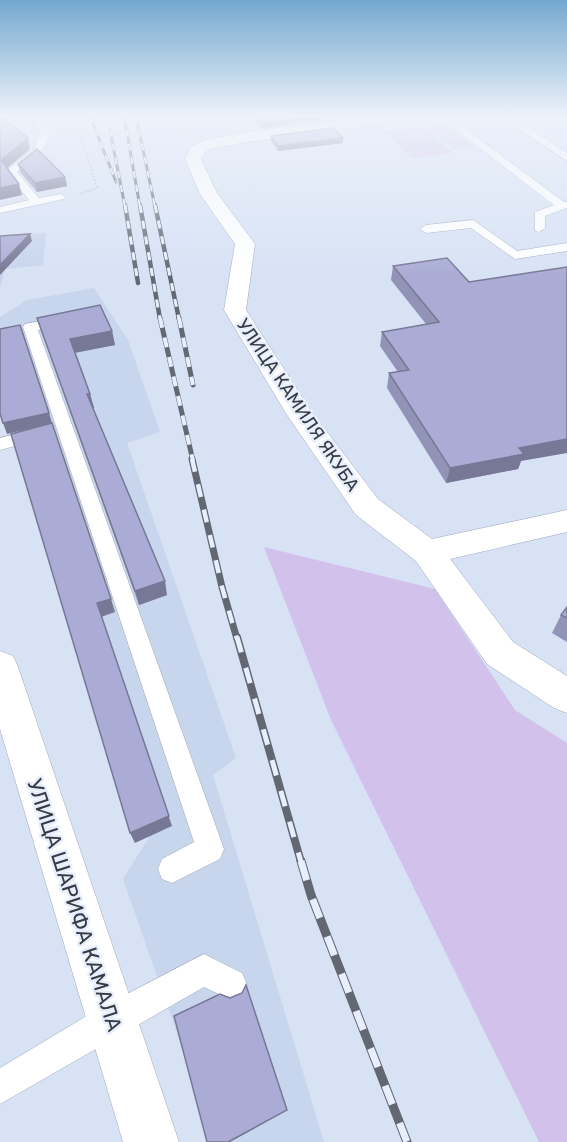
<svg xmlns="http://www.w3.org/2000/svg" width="567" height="1142" viewBox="0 0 567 1142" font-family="Rubik,sans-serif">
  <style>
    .built { fill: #c7d5ed }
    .green { fill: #d2c2eb }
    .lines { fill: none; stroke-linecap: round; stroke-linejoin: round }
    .lane-casing { stroke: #9fa9bb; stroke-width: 1 }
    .street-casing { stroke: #9fa9bb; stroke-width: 1 }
    .path { stroke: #a6afbe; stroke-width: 1.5; stroke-dasharray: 1.5 2; stroke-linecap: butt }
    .lane { fill: #fff; fill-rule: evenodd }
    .street { fill: #fff; fill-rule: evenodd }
    .rail-far5-casing { stroke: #626872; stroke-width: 3 }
    .rail-far4-casing { stroke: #626872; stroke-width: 4.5 }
    .rail-far3-casing { stroke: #626872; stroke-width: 5 }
    .rail-far2-casing { stroke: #626872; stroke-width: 7 }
    .rail-far1-casing { stroke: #626872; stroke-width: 8 }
    .rail-casing { stroke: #626872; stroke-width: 9 }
    .rail-far5 { stroke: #e7effe; stroke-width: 2; stroke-dasharray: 7; stroke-linecap: butt }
    .rail-far4 { stroke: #e7effe; stroke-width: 3; stroke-dasharray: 8; stroke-linecap: butt }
    .rail-far3 { stroke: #e7effe; stroke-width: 4; stroke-dasharray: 10; stroke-linecap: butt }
    .rail-far2 { stroke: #e7effe; stroke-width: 4.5; stroke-dasharray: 13; stroke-linecap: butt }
    .rail-far1 { stroke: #e7effe; stroke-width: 5; stroke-dasharray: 16; stroke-linecap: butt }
    .rail { stroke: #e7effe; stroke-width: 7; stroke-dasharray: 20; stroke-linecap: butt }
    .wall { fill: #9294b7 }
    .shaded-wall { fill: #777895 }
    .building { fill: #aaacd5; stroke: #777895; stroke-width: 1.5 }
    .labels { text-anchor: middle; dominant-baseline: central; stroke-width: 5; stroke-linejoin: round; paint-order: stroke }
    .street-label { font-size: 18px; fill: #373b42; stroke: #e7effe }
    .near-street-label { font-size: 21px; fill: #373b42; stroke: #e7effe }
  </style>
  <rect width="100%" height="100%" fill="#d7e2f5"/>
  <g class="built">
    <path d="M46,233L43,265L5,269L0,288V236Z"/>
    <path d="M94,288L128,340L160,432L127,443L236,758L213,775L324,1142H215L123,879L156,826L0,382V317L27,300Z"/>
  </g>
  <g class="green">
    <path d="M445,124L474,147L454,149L426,126Z"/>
    <path d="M423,127L454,153L412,158L383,131Z"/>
    <path d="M264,547L435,589L515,710L567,743V1142H539L331,720Z"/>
  </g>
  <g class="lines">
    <defs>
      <g id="lane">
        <path d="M30,116H39L50,132C46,152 33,160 17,172L39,198L60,194L66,197L64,199L0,213V207L29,200L6,171L34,149L40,132Z"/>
        <path d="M438,116H448L564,202H567V208L545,216V228L539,232L535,231V212L554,205Z"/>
        <path d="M500,116H511L567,153V161Z"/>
        <path d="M473,220L517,251L567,243V251L515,259L471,228L426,233L420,229L426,225Z"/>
        <path d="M66,316L71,317L73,320L71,323L38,330L224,849L220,859L172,883L162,879L158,869L162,859L194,842L23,327L25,324Z"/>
        <path d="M40,428L46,430L49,434L46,438L0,450V438Z"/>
        <path d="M204,954L242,973L247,984L242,995L231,1000L204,987L0,1104V1068L100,1008Z"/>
      </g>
      <g id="street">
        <path d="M374,116H419L412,120L246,142L210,149L204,153L201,159L217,193L255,244L246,310L311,411L378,499L432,539L567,510V532L450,559L513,642L567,676V713L554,708L487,664L416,561L356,515L287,415L224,310L235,244L200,194L185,159L191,147L205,140L246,132Z"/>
        <path d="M0,651L13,656L18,667L179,1142H123L0,729Z"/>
      </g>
    </defs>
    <use href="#lane" class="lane-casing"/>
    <use href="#street" class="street-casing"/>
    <g class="path">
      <path d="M75,116L97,188L80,194"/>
      <path d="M168,116L173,124L179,125L181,132"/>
    </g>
    <use href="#lane" class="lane"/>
    <use href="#street" class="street"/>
    <defs>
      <g id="rail-far5">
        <path d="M90,116L116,182"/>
        <path d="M124,116L140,207"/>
        <path d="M136,116L155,207"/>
        <path d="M110,130L125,207"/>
      </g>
      <g id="rail-far4">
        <path d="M125,205L138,283"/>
        <path d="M140,205L160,319"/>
        <path d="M155,205L179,319"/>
      </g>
      <g id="rail-far3">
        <path d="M160,318L193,461"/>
        <path d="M179,318L193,385"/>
      </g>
      <path id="rail-far2" d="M192,459L222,587L237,639"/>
      <path id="rail-far1" d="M237,637L301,862"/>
      <path id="rail" d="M301,861L311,895L407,1142"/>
    </defs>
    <use href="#rail-far5" class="rail-far5-casing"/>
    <use href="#rail-far4" class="rail-far4-casing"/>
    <use href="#rail-far3" class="rail-far3-casing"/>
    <use href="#rail-far2" class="rail-far2-casing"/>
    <use href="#rail-far1" class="rail-far1-casing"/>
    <use href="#rail" class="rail-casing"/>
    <use href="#rail-far5" class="rail-far5"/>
    <use href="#rail-far4" class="rail-far4"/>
    <use href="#rail-far3" class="rail-far3"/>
    <use href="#rail-far2" class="rail-far2"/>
    <use href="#rail-far1" class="rail-far1"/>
    <use href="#rail" class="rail"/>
  </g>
  <g class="wall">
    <path d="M252,116H320V120L261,128Z"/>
    <path d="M271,136L343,138V143L278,151L271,141Z"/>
    <path d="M18,164L65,177L67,186L37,192L20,172Z"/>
    <path d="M393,266L469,282L521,461L518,469L446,483L387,388L389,373L398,372L380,346L382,332L426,324L391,280Z"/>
    <path d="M37,318L112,331L115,345L75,353L90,394L94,408H93L167,595L139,605Z"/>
    <path d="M567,607V642L552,633L561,615Z"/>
  </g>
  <g class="shaded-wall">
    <path d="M320,116V120L261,128V123Z"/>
    <path d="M28,138L30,149L4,171L1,160Z"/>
    <path d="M343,138V143L278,151V146Z"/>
    <path d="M65,177L67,186L37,192L35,183Z"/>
    <path d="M19,184L22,195L0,200V188Z"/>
    <path d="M30,234L32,241L0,275V265Z"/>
    <path d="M112,331L115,345L73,353L70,339Z"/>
    <path d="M87,394H90L94,408H91Z"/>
    <path d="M49,413L52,423L7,434L3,423Z"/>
    <path d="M567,439V453L521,461L518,469L446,483L450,468L519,448Z"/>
    <path d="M165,581L167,595L139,605L135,591Z"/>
    <path d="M111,599L115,612L101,617L172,826L135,843L130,833L97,603Z"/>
    <path d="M287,1110L230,1142H228Z"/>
  </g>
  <g class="building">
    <path d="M255,116H317L261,123Z"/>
    <path d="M5,119L28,138L1,160L19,184L0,188V120Z"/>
    <path d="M333,128L343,138L278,146L271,136Z"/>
    <path d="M37,149L65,177L35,183L18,164Z"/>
    <path d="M30,234L0,265V236Z"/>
    <path d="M447,258L469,282L567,267V439L519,448L524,454L450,468L389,373L409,370L382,332L439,322L393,266Z"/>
    <path d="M100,305L112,331L70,339L90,394H87L165,581L135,591L37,318Z"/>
    <path d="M20,325L49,413L3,423L0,414V329Z"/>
    <path d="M52,423L111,599L97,603L169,816L130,833L11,434Z"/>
    <path d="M567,607V618L561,615Z"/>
    <path d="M246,985L287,1110L228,1142H207L174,1016L220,994L230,998L242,993Z"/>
  </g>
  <linearGradient id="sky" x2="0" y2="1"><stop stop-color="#73a8ce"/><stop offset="0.42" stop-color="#edf2fa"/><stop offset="1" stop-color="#edf2fa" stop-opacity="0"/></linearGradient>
  <rect width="567" height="276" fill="url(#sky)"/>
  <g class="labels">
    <g class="street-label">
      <text transform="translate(298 405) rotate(56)">УЛИЦА КАМИЛЯ ЯКУБА</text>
    </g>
    <g class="near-street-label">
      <text transform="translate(75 905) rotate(72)">УЛИЦА ШАРИФА КАМАЛА</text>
    </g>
  </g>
</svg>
